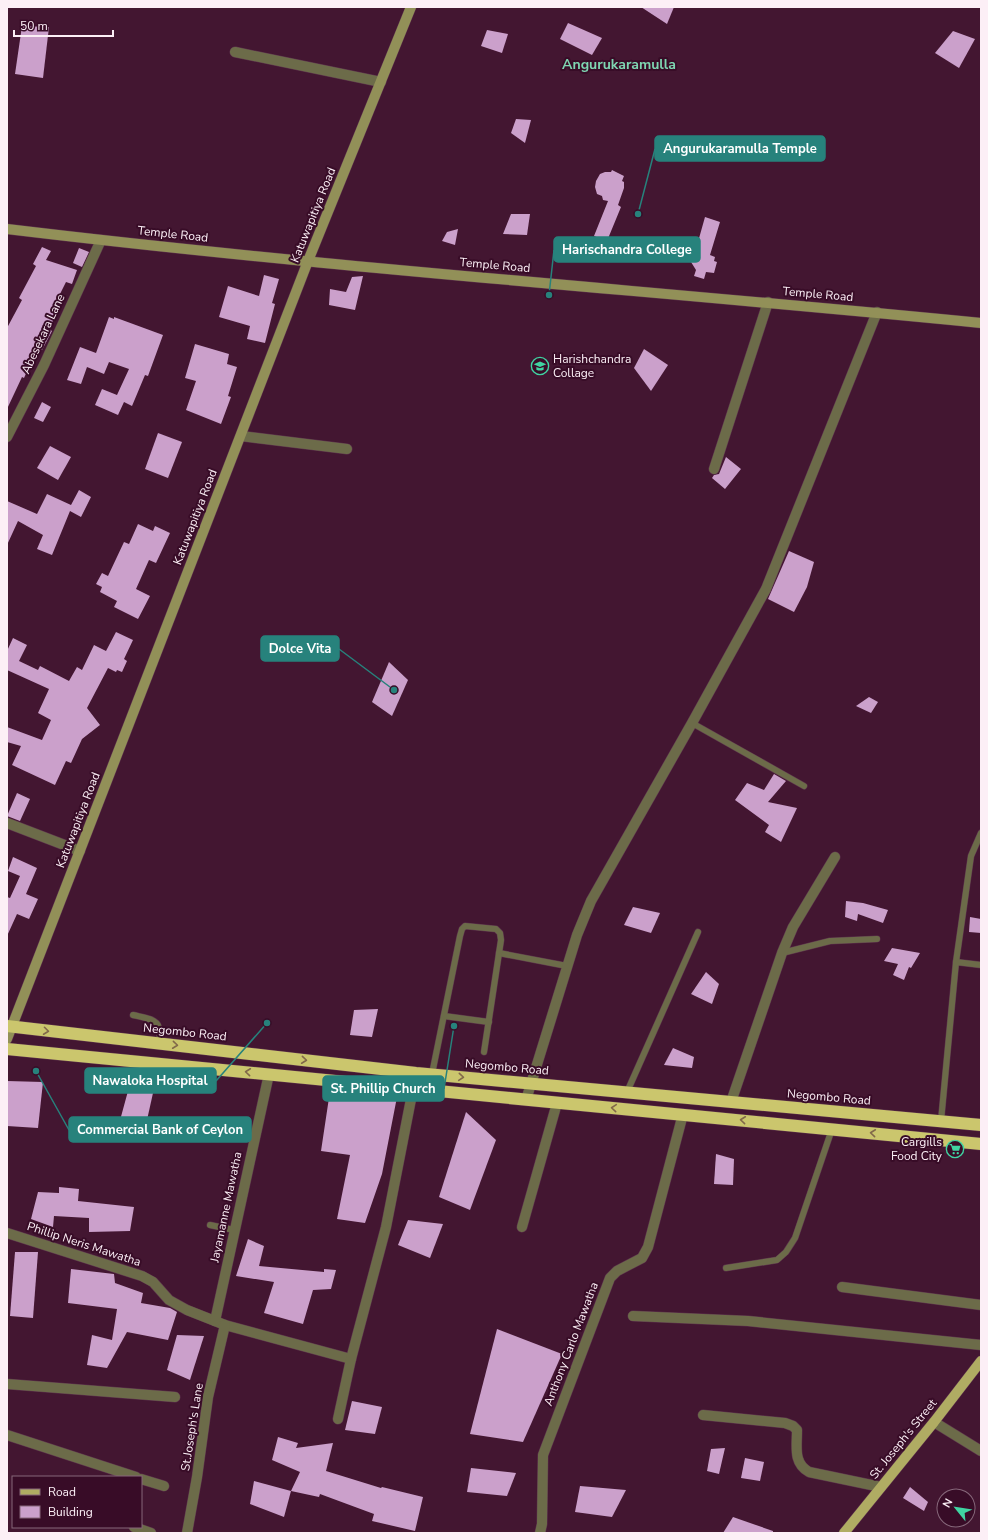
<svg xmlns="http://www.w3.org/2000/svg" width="988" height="1540" viewBox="0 0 988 1540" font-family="'Nunito Sans',sans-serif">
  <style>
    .building { fill: #cba0cb }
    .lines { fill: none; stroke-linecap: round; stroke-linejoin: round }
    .lane-casing { stroke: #5d344d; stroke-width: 7 }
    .street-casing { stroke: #5d344d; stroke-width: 11 }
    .secondary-casing { stroke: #5d344d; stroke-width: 11 }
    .primary-casing { stroke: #5d344d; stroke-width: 11 }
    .highway-casing { stroke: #5d344d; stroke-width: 13 }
    .lane { stroke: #6c6b49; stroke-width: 6 }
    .street { stroke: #6c6b49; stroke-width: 10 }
    .secondary { stroke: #929058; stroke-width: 10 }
    .primary { stroke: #b0ac63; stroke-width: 10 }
    .highway { stroke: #cbc66d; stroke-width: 12 }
    .oneway { stroke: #82694a }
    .labels { text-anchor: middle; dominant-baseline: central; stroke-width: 4; stroke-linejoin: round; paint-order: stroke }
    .street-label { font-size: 12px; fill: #fceff6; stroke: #380c27 }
    .poi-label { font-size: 12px; fill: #fceff6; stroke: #380c27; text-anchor: start }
    .quarter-label { font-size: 14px; font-weight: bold; fill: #7ed5b1; stroke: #380c27 }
    .leader { fill: none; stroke: #27827c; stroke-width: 1.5 }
    .callout-dot { fill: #27827c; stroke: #380c27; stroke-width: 1.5 }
    .callout { fill: #27827c; stroke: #27827c; stroke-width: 1.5 }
    .callout-label { font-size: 13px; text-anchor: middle; font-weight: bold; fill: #fff }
  </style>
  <rect width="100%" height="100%" fill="#431631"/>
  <g class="building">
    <path d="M641,7H674L667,24Z"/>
    <path d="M568,23L602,38L592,55L560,39Z"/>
    <path d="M22,26L49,27L43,78L15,74Z"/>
    <path d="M487,30L508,34L502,53L481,46Z"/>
    <path d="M953,31L975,39L959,68L935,53Z"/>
    <path d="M516,119L531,120L525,143L511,133Z"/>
    <path d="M612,170L624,176L622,181L624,182V188L618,205L621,207L607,241L594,236L608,201L603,200L602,196L597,194L595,187L596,181L600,174L605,172H611Z"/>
    <path d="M511,214H530L527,235L503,234Z"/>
    <path d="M705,217L720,222L710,255L715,257L714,261L717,262L714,273L706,272L704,279L694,276L696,270L691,262L684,260L687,249L691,250L692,248L696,249Z"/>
    <path d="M458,229L455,245L442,241L447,232Z"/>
    <path d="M42,247L51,251L46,260L77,270L72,284L66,282L56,302L61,304L49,329L52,331L42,350L38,347L24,378L22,377L7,409V328L22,300L19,298L36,266L33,264Z"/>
    <path d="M79,248L89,252L82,267L73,263Z"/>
    <path d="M264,275L279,279L272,303L275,304L265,343L247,339L250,326L219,317L228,286L259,296Z"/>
    <path d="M363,276L355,310L329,305L330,289L346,292L352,277Z"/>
    <path d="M109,317L114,319V317L163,335L148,376L145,375L132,406L124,402L118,415L95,405L102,389L117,395L129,369L109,362L104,374L87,367L81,384L67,380L80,347L96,353Z"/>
    <path d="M195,344L229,354L227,364L237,367L228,396L231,397L221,424L186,410L196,381L185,378Z"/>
    <path d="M644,349L668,365L651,391L634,368Z"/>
    <path d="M42,402L51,407L43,422L34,418Z"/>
    <path d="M158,433L182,442L168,478L145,469Z"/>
    <path d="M50,446L71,457L58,480L37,468Z"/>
    <path d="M726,457L741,469L725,489L712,478L714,475L719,474Z"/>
    <path d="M79,490L91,497L81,517L70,511L52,555L37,549L43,535L18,521L7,545V501L37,514L47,494L71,505Z"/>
    <path d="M138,524L153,531L155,526L170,533L156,563L149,560L136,589L150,596L138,619L114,607L117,601L100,592L102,587L96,584L102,573L108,576L124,542L129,544Z"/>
    <path d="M789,551L814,562L807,587L794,612L768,599Z"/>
    <path d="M116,632L133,640L124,659L127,661L122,672L117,670L116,672L108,668L87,708L100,725L82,739L71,763L66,761L55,785L12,765L21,746L7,742V727L42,740L51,720L38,713L49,689L7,670V651L13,638L27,645L19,661L38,670L40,666L69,681L77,667L82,670L94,645L106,651Z"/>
    <path d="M389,662L408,680L392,716L372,702Z"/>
    <path d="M869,697L878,702L871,713L856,706Z"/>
    <path d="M774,774L786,781L768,802L797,808L781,842L765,832L769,825L735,800L747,783L764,790Z"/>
    <path d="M17,793L30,799L20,821L7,816Z"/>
    <path d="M13,857L37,868L26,894L38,899L29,919L17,914L7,936V897L10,898L20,876L8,871Z"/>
    <path d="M846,901L863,903L888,910L883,923L858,914L857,921L845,917Z"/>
    <path d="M633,907L660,913L651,933L624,925Z"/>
    <path d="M970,917L981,919V933L969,932Z"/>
    <path d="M892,948L920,953L911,968L909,967L904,980L893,975L898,964L884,961Z"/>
    <path d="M706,972L719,984L712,1004L691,994Z"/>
    <path d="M378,1009L372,1037L350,1035L354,1010Z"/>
    <path d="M673,1048L694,1057L692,1068L664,1065Z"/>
    <path d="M131,1080L155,1084L143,1138L116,1135Z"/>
    <path d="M7,1081L43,1082L38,1128L7,1126Z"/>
    <path d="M330,1091L397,1097L382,1174L365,1223L337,1219L350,1155L321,1151Z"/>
    <path d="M466,1112L496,1140L470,1210L439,1197Z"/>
    <path d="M716,1154L734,1159L733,1185L714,1184Z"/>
    <path d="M59,1187L79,1189L78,1201L134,1207L130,1231L89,1232V1218L54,1216L53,1227L31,1219L38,1192L59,1193Z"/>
    <path d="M408,1220L443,1224L430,1258L398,1245Z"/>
    <path d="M248,1239L264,1246L259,1266L324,1272V1269L336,1270L331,1289L313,1290L303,1324L264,1313L274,1282L236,1276Z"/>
    <path d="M15,1252H38L33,1318L10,1316Z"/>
    <path d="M71,1269L114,1274L115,1283L143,1293L141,1303L170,1308L177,1312L168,1340L127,1332L107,1368L87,1365L92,1335L112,1340L117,1309L68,1303Z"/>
    <path d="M497,1329L562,1354L523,1442L470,1434Z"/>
    <path d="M177,1335L204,1336L190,1380L167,1370Z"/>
    <path d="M352,1401L382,1407L375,1434L345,1430Z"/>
    <path d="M278,1437L298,1443L296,1448L333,1443L326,1471L381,1488L382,1487L423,1497L415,1531L372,1521L374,1514L320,1494L319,1497L291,1491L300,1472L272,1460Z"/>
    <path d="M725,1448L719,1474L707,1471L711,1449Z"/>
    <path d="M745,1458L764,1462L760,1481L741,1478Z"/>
    <path d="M471,1468L516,1473L507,1496L467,1492Z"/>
    <path d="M254,1481L291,1491L284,1517L250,1504Z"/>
    <path d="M580,1486L626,1490L612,1517L575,1512Z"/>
    <path d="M910,1487L928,1502L924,1511L903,1498Z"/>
    <path d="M733,1517L773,1531V1533H723Z"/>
  </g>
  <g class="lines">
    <defs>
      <g id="lane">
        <path d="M692,723L804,786"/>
        <path d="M499,953L567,966"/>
        <path d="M782,953L830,941L877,939"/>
        <path d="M956,962L971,856L981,833"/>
        <path d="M133,1015C154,1020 163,1019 159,1044"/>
        <path d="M444,1016L489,1022"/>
        <path d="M432,1074L460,936L462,929L465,926L496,929L500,933L501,940L484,1052"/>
        <path d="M627,1092L698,932"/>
        <path d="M941,1121L956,962L981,965"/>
        <path d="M210,1225L234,1230"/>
        <path d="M726,1268L777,1260L786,1252L795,1238L832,1129"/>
      </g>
      <g id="street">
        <path d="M235,52L381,82"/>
        <path d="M241,436L347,449"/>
        <path d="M7,437L44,365L101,240"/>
        <path d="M714,469L768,302"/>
        <path d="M7,823L80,851"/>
        <path d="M526,1100L577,935L591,901L692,723L766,589L877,312"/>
        <path d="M731,1102L782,953L793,927L835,857"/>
        <path d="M522,1227L557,1103"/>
        <path d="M7,1233L142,1276L153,1282L169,1300L187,1310L225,1325L351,1359"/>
        <path d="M842,1287L981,1305"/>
        <path d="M633,1316L748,1321L981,1345"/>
        <path d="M215,1321L269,1074"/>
        <path d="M7,1384L175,1397"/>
        <path d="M703,1415L785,1423L793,1426L797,1430C797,1447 793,1463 809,1472L881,1487"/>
        <path d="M338,1419L351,1359L386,1227L413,1089"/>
        <path d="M934,1422L981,1451"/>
        <path d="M7,1435L136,1477"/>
        <path d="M141,1479L164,1486"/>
        <path d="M134,1527L151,1533"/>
        <path d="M187,1533L197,1477L208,1397L225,1325"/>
        <path d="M540,1533L542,1524L543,1455L610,1278L617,1271L642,1258L648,1247L683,1114"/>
      </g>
      <g id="secondary">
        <path d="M7,229C331,268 656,291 981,323"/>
        <path d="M7,1039L308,261L411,7"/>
      </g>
      <path id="primary" d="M844,1533L934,1422L981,1361"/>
      <g id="highway">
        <path d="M7,1026L416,1073L981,1125"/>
        <path d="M7,1049L981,1144"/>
      </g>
    </defs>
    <use href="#lane" class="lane-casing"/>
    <use href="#street" class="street-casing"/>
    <use href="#secondary" class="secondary-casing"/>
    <use href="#primary" class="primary-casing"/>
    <use href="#highway" class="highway-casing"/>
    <use href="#lane" class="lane"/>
    <use href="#street" class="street"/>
    <use href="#secondary" class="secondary"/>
    <use href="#primary" class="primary"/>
    <use href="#highway" class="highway"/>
  </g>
  <defs><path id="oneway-chevron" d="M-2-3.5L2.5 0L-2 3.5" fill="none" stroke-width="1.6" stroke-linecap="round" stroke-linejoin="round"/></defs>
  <g class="oneway">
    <use href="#oneway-chevron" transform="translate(46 1031) rotate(7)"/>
    <use href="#oneway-chevron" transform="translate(175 1045) rotate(6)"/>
    <use href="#oneway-chevron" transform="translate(304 1060) rotate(6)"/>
    <use href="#oneway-chevron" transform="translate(248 1072) rotate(-174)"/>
    <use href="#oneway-chevron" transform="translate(461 1077) rotate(5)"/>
    <use href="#oneway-chevron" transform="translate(614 1108) rotate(-175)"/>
    <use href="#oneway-chevron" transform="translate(743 1120) rotate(-174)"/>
    <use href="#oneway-chevron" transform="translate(873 1133) rotate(-174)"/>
  </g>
  <defs>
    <symbol id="school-ring" viewBox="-11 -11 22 22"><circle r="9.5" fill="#380c27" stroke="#40d4a2" stroke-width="1.5"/><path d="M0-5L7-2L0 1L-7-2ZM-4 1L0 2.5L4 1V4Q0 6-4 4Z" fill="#40d4a2"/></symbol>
    <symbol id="supermarket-ring" viewBox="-11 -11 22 22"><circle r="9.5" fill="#380c27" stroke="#40d4a2" stroke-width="1.5"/><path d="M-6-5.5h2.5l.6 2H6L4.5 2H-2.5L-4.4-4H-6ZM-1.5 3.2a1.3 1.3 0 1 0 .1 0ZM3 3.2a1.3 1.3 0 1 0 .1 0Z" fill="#40d4a2"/></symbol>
  </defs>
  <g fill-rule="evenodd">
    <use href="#school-ring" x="530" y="356" width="20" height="20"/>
    <use href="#supermarket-ring" x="945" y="1139" width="20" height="20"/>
  </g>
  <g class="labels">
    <g class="street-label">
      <text transform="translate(313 215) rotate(-68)">Katuwapitiya Road</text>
      <text transform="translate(173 234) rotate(6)">Temple Road</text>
      <text transform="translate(495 265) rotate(5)">Temple Road</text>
      <text transform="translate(818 294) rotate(5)">Temple Road</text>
      <text transform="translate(43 334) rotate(-65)">Abesekara Lane</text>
      <text transform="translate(195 517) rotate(-69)">Katuwapitiya Road</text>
      <text transform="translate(78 820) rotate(-69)">Katuwapitiya Road</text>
      <text transform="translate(185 1032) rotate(6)">Negombo Road</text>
      <text transform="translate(507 1067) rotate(5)">Negombo Road</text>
      <text transform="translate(829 1097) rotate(5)">Negombo Road</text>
      <text transform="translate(226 1207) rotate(-78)">Jayamanne Mawatha</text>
      <text transform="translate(84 1244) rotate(18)">Phillip Neris Mawatha</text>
      <text transform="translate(571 1344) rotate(-69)">Anthony Carlo Mawatha</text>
      <text transform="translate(192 1427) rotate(-81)">St.Joseph's Lane</text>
      <text transform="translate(903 1439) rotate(-51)">St. Joseph's Street</text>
    </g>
    <g class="poi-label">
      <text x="553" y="359">Harishchandra<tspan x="553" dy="14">Collage</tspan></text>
      <text x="942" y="1142" text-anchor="end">Cargills<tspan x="942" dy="14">Food City</tspan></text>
    </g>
    <g class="quarter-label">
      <text x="619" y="64">Angurukaramulla</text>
    </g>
  </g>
  <path class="leader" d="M638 214L655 149M549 295L554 250M394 690L339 649M267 1023L216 1081M454 1026L444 1089M36 1071L69 1130"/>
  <g class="callout-dot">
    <circle cx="638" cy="214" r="4"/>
    <circle cx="549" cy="295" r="4"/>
    <circle cx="394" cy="690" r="4"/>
    <circle cx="267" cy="1023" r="4"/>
    <circle cx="454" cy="1026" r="4"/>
    <circle cx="36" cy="1071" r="4"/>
  </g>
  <g class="callout">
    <rect x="655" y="136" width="170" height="25" rx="4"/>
    <rect x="554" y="237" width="146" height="25" rx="4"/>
    <rect x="261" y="636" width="78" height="25" rx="4"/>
    <rect x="85" y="1068" width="131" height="25" rx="4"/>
    <rect x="323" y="1076" width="121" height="25" rx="4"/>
    <rect x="69" y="1117" width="182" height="25" rx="4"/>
  </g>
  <g class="callout-label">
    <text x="740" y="153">Angurukaramulla Temple</text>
    <text x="627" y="254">Harischandra College</text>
    <text x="300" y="653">Dolce Vita</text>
    <text x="150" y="1085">Nawaloka Hospital</text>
    <text x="383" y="1093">St. Phillip Church</text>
    <text x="160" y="1134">Commercial Bank of Ceylon</text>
  </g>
  <rect width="988" height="1540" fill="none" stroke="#fceff6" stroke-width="16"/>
  <rect x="12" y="1476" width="130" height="52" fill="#380c27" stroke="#86677a"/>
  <rect x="20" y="1489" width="20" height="6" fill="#b0ac63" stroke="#86677a"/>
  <text x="48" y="1496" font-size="12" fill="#fceff6">Road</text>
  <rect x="20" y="1506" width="20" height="12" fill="#cba0cb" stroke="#86677a"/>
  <text x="48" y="1516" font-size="12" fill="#fceff6">Building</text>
  <g transform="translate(956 1508) rotate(300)"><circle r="19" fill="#380c27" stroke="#86677a"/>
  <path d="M0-3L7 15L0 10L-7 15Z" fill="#40d4a2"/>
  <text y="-6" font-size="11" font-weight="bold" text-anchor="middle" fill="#fceff6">N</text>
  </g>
  <path d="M14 30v6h99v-6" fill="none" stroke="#fceff6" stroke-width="2"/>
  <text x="20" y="30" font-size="12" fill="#fceff6" stroke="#380c27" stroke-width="3" paint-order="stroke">50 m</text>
</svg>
